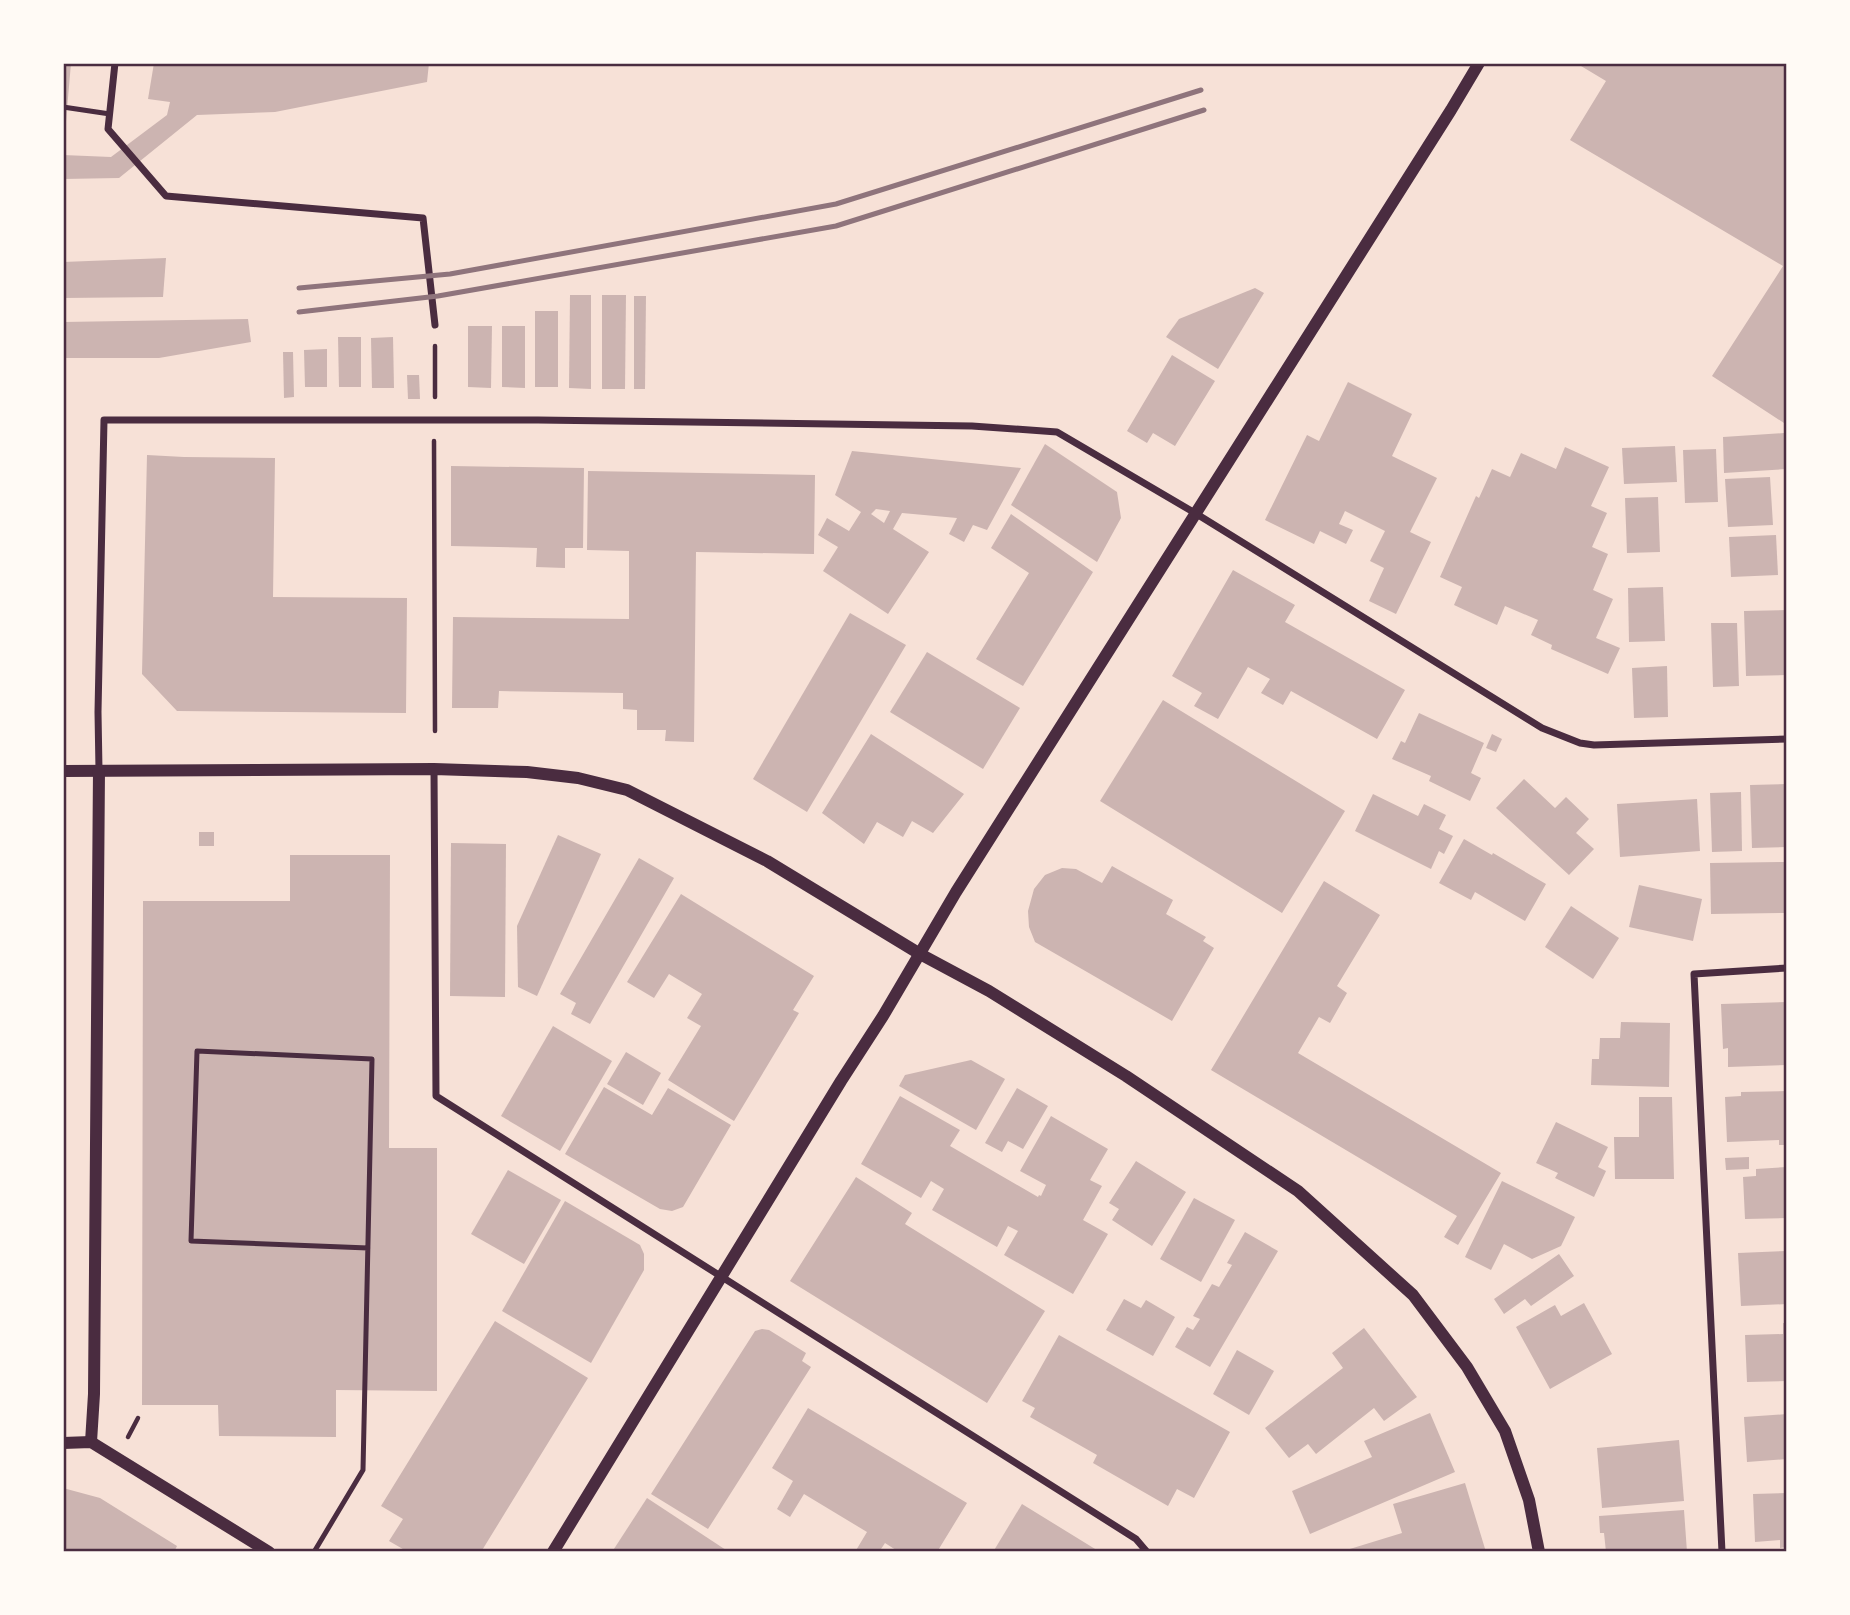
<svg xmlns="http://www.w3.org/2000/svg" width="1850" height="1615" viewBox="0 0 1850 1615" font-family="'Crimson Pro',serif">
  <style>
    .building { fill: #ccb4b1; fill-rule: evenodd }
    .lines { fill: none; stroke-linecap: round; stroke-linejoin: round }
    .path { stroke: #4a2c40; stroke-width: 4.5 }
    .service { stroke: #4a2c40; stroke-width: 5 }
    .minor { stroke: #4a2c40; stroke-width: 7 }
    .tertiary { stroke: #4a2c40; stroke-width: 12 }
    .rail { stroke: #8f747c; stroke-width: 5 }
    .neatline { fill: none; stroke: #4a2c40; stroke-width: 2.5 }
  </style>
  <rect width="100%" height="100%" fill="#f7e1d7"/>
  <g class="building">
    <path d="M63,63H71L65,133H63Z"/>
    <path d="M154,63H429L427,82L275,112L197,115L119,178L63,179V155L111,157L167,115L170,102L148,99Z"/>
    <path d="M1576,63H1787V425L1712,376L1783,266L1570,140L1606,81Z"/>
    <path d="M166,258L163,297L63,298V262Z"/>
    <path d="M1255,288L1264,293L1218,369L1166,337L1179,319Z"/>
    <path d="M570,295H591V389L569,388Z"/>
    <path d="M602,295H626L625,389H602Z"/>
    <path d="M634,296H646L645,389H634Z"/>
    <rect x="535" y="311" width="23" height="76"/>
    <path d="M248,319L251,342L159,358H63V322Z"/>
    <path d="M468,326H492L491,388L468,387Z"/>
    <path d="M502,326H525V388L502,387Z"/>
    <path d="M338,337H361V387H339Z"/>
    <path d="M393,337L394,388H372L371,338Z"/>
    <path d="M327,349V387H305L304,350Z"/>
    <path d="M283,352H293L294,397L284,398Z"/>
    <path d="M1172,355L1215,381L1175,446L1153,433L1147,443L1127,431Z"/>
    <path d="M407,375H419L420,399H408Z"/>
    <path d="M1348,382L1412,414L1392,456L1437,478L1410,532L1431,542L1396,614L1369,601L1384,568L1370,561L1385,531L1345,511L1339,524L1353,530L1346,544L1320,531L1314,544L1265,520L1307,435L1319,441Z"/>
    <path d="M1784,433L1786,469L1724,473L1723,437Z"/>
    <path d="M1045,444L1117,492L1121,518L1097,562L1011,505Z"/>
    <path d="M1675,446L1677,482L1624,484L1622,448Z"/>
    <path d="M1565,447L1609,467L1591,506L1607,513L1592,547L1608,554L1593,590L1613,599L1596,638L1620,648L1608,674L1551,649L1552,645L1531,635L1538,620L1505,606L1497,625L1454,605L1462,587L1440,577L1476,496L1479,498L1492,469L1510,477L1521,453L1556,469Z"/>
    <path d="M1716,449L1718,502L1685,503L1683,450Z"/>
    <path d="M852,451L1021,468L987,530L973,525L964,542L949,534L957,518L902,513L893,529L929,552L888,614L823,571L838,547L818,535L827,518L849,531L861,512L835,495ZM876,509L890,511L884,523L871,514Z"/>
    <path d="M147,455L184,457L275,458L273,597L407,598L406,713L177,711L142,674Z"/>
    <path d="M451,466L584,468L583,548H565V568L536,567L537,548L451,546Z"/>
    <path d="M588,471L815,475L814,554L696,552L694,742L665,741L666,730H637V710L623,709V693L499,691L498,708H452L453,617L629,619V551L587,550Z"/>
    <path d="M1770,477L1773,525L1728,527L1725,479Z"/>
    <path d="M1658,497L1660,552L1627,553L1625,498Z"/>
    <path d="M1011,514L1093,572L1023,686L976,659L1029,573L991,548Z"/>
    <path d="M1784,528H1787V553H1785Z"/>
    <path d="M1776,535L1778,575L1731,577L1729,537Z"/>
    <path d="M1233,570L1295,605L1285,622L1405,690L1377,739L1291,691L1283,705L1261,693L1270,679L1248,667L1218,719L1194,706L1202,693L1172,676Z"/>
    <path d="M1663,587L1665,641L1629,642L1628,588Z"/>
    <path d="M1787,610V675L1746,676L1744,611Z"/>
    <path d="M850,613L906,645L807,812L753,779Z"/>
    <path d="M1711,623H1737L1739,686L1713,687Z"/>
    <path d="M927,652L1020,708L983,769L890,712Z"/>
    <path d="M1667,666L1668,717L1634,718L1632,668Z"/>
    <path d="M1163,700L1345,811L1282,913L1100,801Z"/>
    <path d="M1419,713L1484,743L1471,773L1481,778L1470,801L1429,781L1431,776L1392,759L1401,741L1405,743Z"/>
    <path d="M871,734L964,794L933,833L912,821L903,837L877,822L864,844L822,813Z"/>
    <path d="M1492,734L1502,739L1496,752L1486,748Z"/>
    <path d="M1524,779L1555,808L1566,797L1589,819L1576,833L1594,849L1569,875L1496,808Z"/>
    <path d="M1787,784V847L1752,848L1750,785Z"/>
    <path d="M1741,792L1742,851L1712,852L1710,793Z"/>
    <path d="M1373,794L1418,816L1424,804L1446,815L1439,829L1453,836L1444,854L1439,851L1431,869L1355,831Z"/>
    <path d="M1697,799L1700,851L1620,857L1617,804Z"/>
    <rect x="199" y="832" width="15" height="14"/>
    <path d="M558,835L601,854L537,996L518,987L517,926Z"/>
    <path d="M1464,839L1492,855L1493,853L1546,884L1525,921L1475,892L1471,900L1439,883Z"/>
    <path d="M451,843L506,844L505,997L450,996Z"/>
    <path d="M290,855H390L389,1148H437V1391L336,1390V1437L219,1436L218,1405H142L143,901H290Z"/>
    <path d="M639,858L674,878L590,1024L571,1014L576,1003L560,994Z"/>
    <path d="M1787,862V913L1711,914L1710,863Z"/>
    <path d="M1112,866L1173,900L1166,914L1206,937L1203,941L1214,948L1172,1021L1035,942L1029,927L1028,911L1034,889L1045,875L1062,868L1076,869L1102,883Z"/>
    <path d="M1324,881L1380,915L1337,986L1347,993L1330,1023L1319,1017L1298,1053L1501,1173L1458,1245L1444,1237L1457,1216L1211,1070Z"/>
    <path d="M1639,885L1702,899L1693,941L1629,927Z"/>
    <path d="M681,894L814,976L793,1010L799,1013L734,1121L668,1080L701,1026L687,1018L702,994L669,974L654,998L627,982Z"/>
    <path d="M1571,906L1619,938L1593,979L1545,947Z"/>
    <path d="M1787,1002V1065L1728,1067V1048L1723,1049L1721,1004Z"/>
    <path d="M1621,1022L1670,1023L1669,1087L1591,1085L1592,1059H1599L1600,1038H1620Z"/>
    <path d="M553,1026L612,1061L560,1151L501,1116Z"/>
    <path d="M626,1052L661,1073L643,1105L607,1084Z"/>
    <path d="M971,1060L1005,1079L976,1130L899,1086L905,1075Z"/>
    <path d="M604,1087L652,1115L668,1088L731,1125L683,1207L672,1211L660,1209L565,1154Z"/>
    <path d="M1017,1088L1048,1106L1023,1149L1008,1141L1002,1152L985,1143Z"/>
    <path d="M1787,1091V1145H1779V1140L1727,1142L1725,1097L1741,1096V1092Z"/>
    <path d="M900,1096L960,1130L950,1146L1038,1197L1039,1195L1041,1196L1046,1185L1020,1171L1051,1116L1108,1149L1090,1180L1102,1186L1083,1220L1108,1234L1073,1294L1004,1255L1018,1231L1008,1226L997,1247L932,1210L944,1189L931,1181L921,1198L861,1164Z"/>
    <path d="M1639,1097H1672L1674,1179H1615L1614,1137H1639Z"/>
    <path d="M1556,1122L1608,1147L1598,1167L1606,1171L1594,1197L1555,1178L1558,1173L1536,1163Z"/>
    <path d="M1749,1157V1169L1726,1170L1725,1158Z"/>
    <path d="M1136,1161L1186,1192L1152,1246L1112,1220L1119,1209L1109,1203Z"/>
    <path d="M1787,1167V1218L1745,1219L1743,1177L1756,1176V1169Z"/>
    <path d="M508,1170L561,1200L524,1264L471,1234Z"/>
    <path d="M856,1177L912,1213L905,1224L1045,1311L987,1403L790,1281Z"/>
    <path d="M1502,1181L1575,1217L1561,1246L1532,1259L1504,1244L1491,1270L1465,1257Z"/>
    <path d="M1194,1198L1235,1220L1201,1282L1160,1259Z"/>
    <path d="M565,1201L640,1245L644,1254V1270L591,1363L502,1311Z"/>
    <path d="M1245,1232L1278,1251L1210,1367L1175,1347L1187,1327L1193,1330L1200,1319L1193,1316L1212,1284L1219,1287L1232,1265L1227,1263Z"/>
    <path d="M1787,1251V1304L1741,1306L1738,1253Z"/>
    <path d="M1559,1254L1574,1276L1531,1306L1525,1299L1504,1314L1494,1299Z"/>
    <path d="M1124,1299L1141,1308L1146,1300L1175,1317L1153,1356L1106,1330Z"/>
    <path d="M1584,1303L1612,1354L1550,1389L1516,1327L1555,1305L1561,1316Z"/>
    <path d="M495,1321L588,1378L481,1552H408L389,1541L403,1519L381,1506Z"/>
    <path d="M1783,1323H1787V1381L1747,1382L1745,1335L1783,1334Z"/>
    <path d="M1364,1328L1417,1397L1384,1421L1374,1408L1316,1454L1308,1444L1289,1458L1265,1428L1343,1368L1332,1353Z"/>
    <path d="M762,1329L769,1330L806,1353L802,1361L811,1367L708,1529L651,1494L755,1331Z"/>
    <path d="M1059,1335L1230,1432L1194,1498L1177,1489L1168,1506L1093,1463L1097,1455L1030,1417L1035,1408L1022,1401Z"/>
    <path d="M1237,1350L1274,1371L1249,1415L1213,1394Z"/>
    <path d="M808,1408L967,1503L937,1552H899L885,1543L879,1552H855L867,1532L804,1494L790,1517L777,1509L793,1481L772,1468Z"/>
    <path d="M1430,1413L1455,1472L1310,1534L1292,1491L1372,1457L1364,1441Z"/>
    <path d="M1787,1414V1459L1747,1462L1744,1417Z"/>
    <path d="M1679,1440L1684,1501L1602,1508L1597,1448Z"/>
    <path d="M1465,1483L1486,1552H1340L1402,1533L1393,1504Z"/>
    <path d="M63,1488L100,1498L177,1546L174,1552H63Z"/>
    <path d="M1787,1493V1547L1780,1548V1540L1755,1542L1753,1494Z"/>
    <path d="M647,1498L729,1552H612Z"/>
    <path d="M1022,1504L1100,1552H993Z"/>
    <path d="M1684,1510L1687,1552H1606L1604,1533H1600L1599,1516Z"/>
  </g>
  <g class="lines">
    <g class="path">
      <path d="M435,397V346"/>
      <path d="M434,441L435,731"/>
      <path d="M128,1437L138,1418"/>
    </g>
    <g class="service">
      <path d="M63,107L110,114"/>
      <path d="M314,1552L363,1470L372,1059L197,1051L191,1241L368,1248"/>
    </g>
    <g class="minor">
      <path d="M115,63L108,129L166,196L423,218L435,325"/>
      <path d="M434,769L436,1096L1136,1539L1147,1552"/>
      <path d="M99,770L98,712L104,420H538L972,426L1057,432L1195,513L1542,728L1580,743L1594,745L1787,739"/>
      <path d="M1722,1552L1694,974L1787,968"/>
    </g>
    <g class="tertiary">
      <path d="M63,771L434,769L527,772L578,778L627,790L767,861L920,954L989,991L1126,1076L1298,1191L1413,1295L1467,1367L1505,1431L1529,1500L1539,1552"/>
      <path d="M91,1442L94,1394L99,770"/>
      <path d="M63,1443L91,1442L269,1552"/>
      <path d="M553,1552L841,1081L883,1016L956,892L1451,110L1479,63"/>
    </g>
    <g class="rail">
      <path d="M299,288L450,274L836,204L1201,90"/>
      <path d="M299,312L438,296L836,226L1204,110"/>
    </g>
  </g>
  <rect width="1850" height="1615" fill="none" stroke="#fffaf5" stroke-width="130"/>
  <rect x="65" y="65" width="1720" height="1485" class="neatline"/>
</svg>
